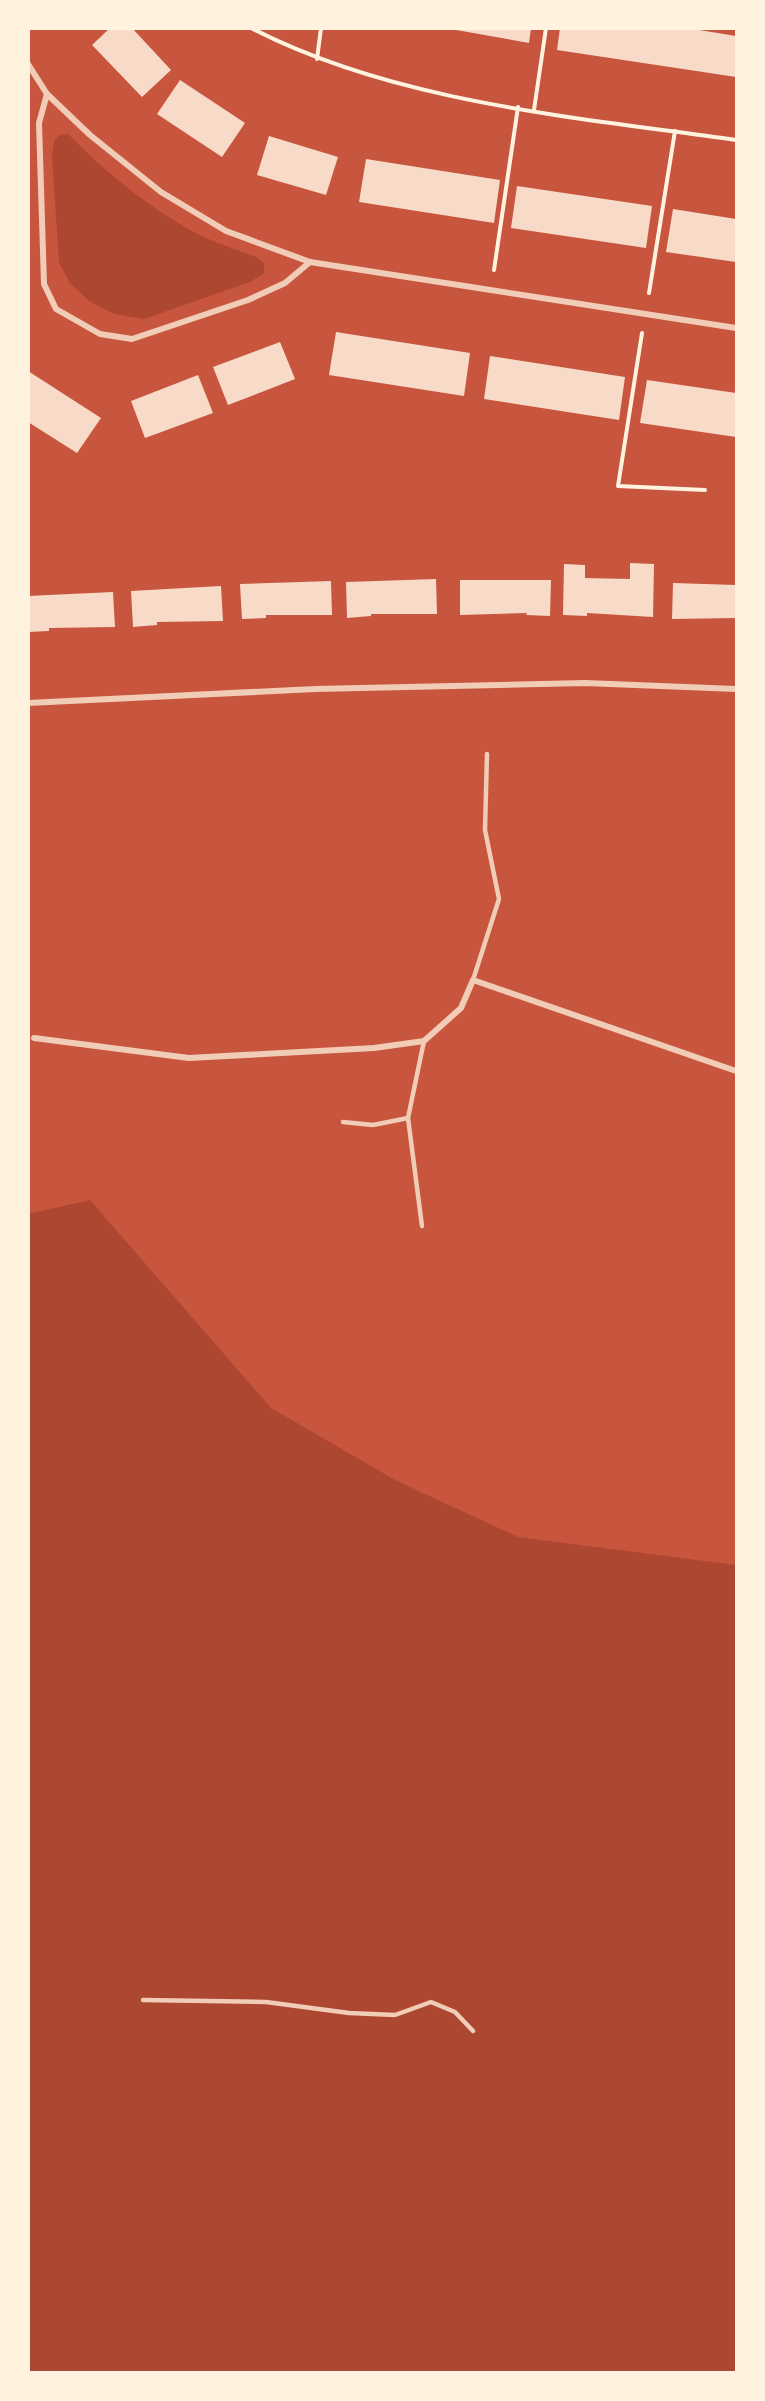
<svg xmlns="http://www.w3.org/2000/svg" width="765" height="2401" viewBox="0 0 765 2401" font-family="Manrope,sans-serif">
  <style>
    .green { fill: #ae4732 }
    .building { fill: #f7dbc8 }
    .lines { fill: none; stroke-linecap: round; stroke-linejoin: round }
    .path { stroke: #fff3e0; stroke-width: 4 }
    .service { stroke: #f1ccb7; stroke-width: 4.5 }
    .minor { stroke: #f1ccb7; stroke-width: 6 }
  </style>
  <rect width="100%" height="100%" fill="#c8553d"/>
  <g class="green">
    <path d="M68,134C105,172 146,205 192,231C212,242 235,249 256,257L264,263V273L250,282L144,319L114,314L89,301L69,282L59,262L52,155L54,142L59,135Z"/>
    <path d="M90,1200L271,1408L397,1481L518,1537L736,1565V2372H29L28,1214Z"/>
  </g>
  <g class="building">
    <path d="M110,28H132L171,70L142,97L92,45Z"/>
    <path d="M445,28H531L529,43Z"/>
    <path d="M560,28H687L736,36V77L557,50Z"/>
    <path d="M180,80L245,123L222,157L157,114Z"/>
    <path d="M269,136L338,157L326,195L257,175Z"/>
    <path d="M366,159L500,180L494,223L359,202Z"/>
    <path d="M517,186L652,206L646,248L511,228Z"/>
    <path d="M673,209L736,219V262L666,252Z"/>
    <path d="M336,332L470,353L464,396L329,375Z"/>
    <path d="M280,342L295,379L228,405L213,367Z"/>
    <path d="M490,356L625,377L619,420L484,399Z"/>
    <path d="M28,371L101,418L77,453L28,422Z"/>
    <path d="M198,375L213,413L145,438L131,401Z"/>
    <path d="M647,380L736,393V437L640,423Z"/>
    <path d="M630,563L654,564L653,617L587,613V616L563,615L564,564L585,565V578L630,579Z"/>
    <path d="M436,579L437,614H371V616L347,618L346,582Z"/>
    <path d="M460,580H551L550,616L526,615L527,613L460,615Z"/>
    <path d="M331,581L332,615H266V618L242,619L240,584Z"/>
    <path d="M673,583L736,585V618L672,619Z"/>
    <path d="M221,586L223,621L157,622V625L133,627L131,591Z"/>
    <path d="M113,592L115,627L49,628V631L28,632V596Z"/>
  </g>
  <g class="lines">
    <g class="path">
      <path d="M251,28C396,103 576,117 736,140"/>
      <path d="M317,59L321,28"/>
      <path d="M534,110L546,28"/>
      <path d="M494,270L518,107"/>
      <path d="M649,293L675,131"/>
      <path d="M642,333L618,486L705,490"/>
    </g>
    <g class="service">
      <path d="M473,980L499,899L485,830L487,754"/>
      <path d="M343,1122L373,1125L408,1118"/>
      <path d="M422,1226L408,1118L424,1041"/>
      <path d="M143,2000L266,2002L349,2013L395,2015L431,2002L455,2012L473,2031"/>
    </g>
    <g class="minor">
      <path d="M28,64L47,94L90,135L161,192L226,231L310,262L736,328"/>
      <path d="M47,94L39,123L44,284L56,309L100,334L132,339L248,300L285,283L310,262"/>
      <path d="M28,703L315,689L585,683L736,689"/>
      <path d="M34,1038L189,1058L374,1048L424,1041L461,1008L473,980L736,1071"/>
    </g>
  </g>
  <rect width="765" height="2401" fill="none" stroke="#fff3e0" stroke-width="60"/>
</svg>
